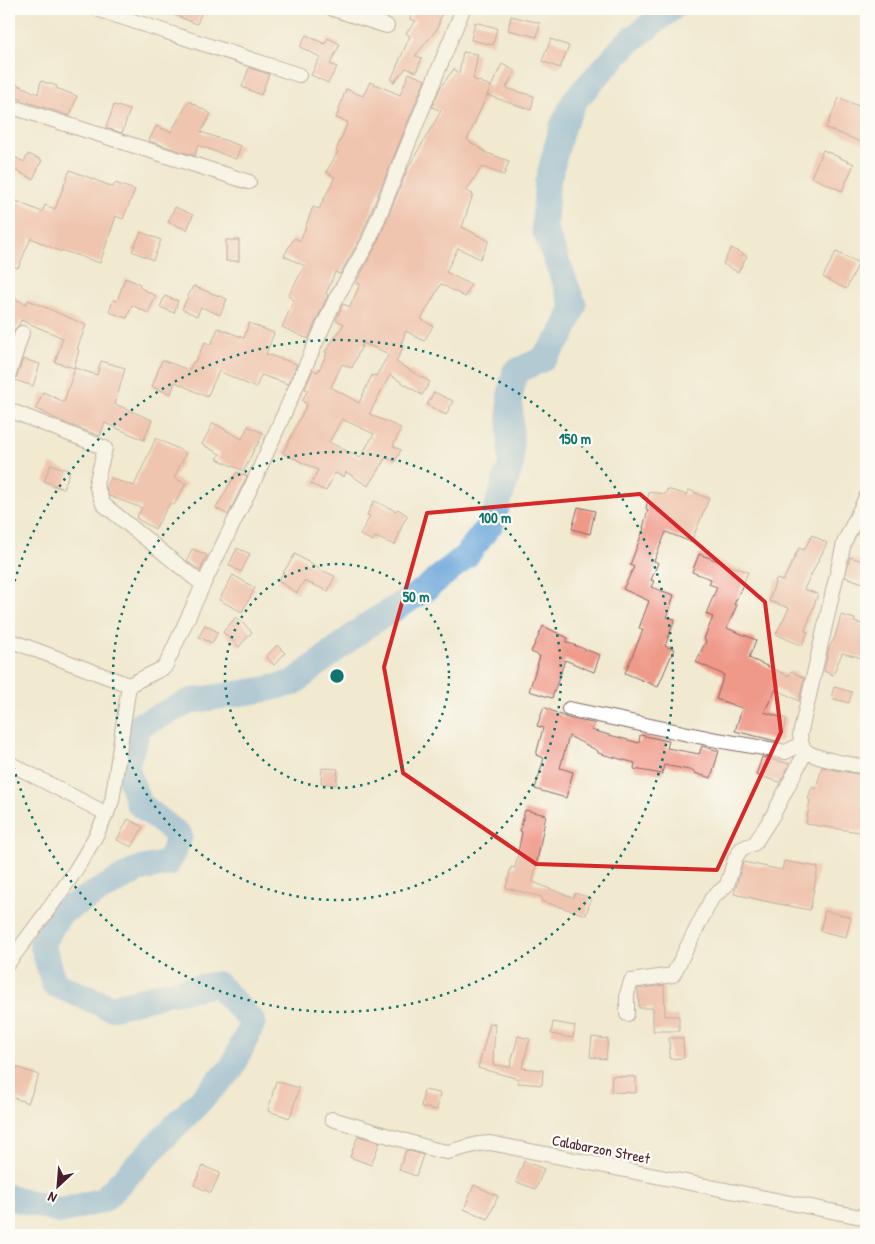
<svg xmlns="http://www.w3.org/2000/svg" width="875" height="1244" viewBox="0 0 875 1244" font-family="'Patrick Hand',sans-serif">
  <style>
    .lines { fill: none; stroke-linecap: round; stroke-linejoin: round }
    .river { stroke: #67a4d8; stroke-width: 26 }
    .building { fill: #ef9989; fill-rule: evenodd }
    .street-casing { stroke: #846665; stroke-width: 16 }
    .street { stroke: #fff; stroke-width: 14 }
    .marked { fill: none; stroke: #d62828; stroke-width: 4; stroke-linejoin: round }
    .ring { fill: none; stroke: #0f766e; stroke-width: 2.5; stroke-dasharray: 2.5 5 }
    .labels { text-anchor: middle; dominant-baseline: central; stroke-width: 4.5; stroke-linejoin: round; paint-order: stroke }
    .street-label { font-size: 15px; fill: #4a1f2b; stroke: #fdfcf7 }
    .centre { fill: #0f766e; stroke: #fdfcf7; stroke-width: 2.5 }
    .ring-label { font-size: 15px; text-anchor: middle; font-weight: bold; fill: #0f766e; stroke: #fdfcf7; stroke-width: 4.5; stroke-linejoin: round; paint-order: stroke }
  </style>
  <rect width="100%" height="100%" fill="#fdfcf7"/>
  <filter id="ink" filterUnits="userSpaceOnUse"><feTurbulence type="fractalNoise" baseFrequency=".02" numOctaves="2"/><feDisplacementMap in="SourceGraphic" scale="10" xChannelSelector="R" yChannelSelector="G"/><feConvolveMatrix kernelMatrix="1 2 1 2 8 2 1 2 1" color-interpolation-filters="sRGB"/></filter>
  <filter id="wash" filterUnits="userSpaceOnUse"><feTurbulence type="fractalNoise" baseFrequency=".0096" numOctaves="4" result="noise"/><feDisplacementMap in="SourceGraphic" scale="20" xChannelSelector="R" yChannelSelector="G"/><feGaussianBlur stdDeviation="1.12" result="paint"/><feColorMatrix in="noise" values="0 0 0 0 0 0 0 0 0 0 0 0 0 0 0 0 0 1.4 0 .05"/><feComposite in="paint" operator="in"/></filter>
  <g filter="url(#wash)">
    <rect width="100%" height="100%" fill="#f1e9d0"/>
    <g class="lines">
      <path class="river" d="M9,1197L61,1211L103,1200L232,1068L253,1022L217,984L163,994L111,1008L54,984L42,943L61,912L137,870L168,863L180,836L138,803L126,765L140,725L191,701L267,689L293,683L366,626L423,591L466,556L492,522L511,464L510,396L515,372L543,359L562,335L574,306L544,228L547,184L562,127L575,100L626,44L671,9"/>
    </g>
    <g id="blocks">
      <g class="building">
        <path d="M159,9H203L197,24Z"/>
        <path d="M414,9H443L437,29L415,56L422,58L416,72L406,68L394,82L391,80L410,36L406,33L416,21L410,19Z"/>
        <path d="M511,16L540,23L537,37L508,30Z"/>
        <path d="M475,22L497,28L493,45L471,40Z"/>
        <path d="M306,35L325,44L328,38L340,44L330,64L337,67L328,83L311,75L320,57L300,47Z"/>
        <path d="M551,39L569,46L560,68L542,61Z"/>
        <path d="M463,52L478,54L473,79L491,86L467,140L487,153L509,161L504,175L482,167L466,191L473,194L462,227L489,241L480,259L458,248L446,272L471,285L465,297L441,284L421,319L433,326L424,341L406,331L400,346L403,347L396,362L430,382L422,395L390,375L369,414L401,428L393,446L401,450L395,462L386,457L368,486L346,472L344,477L335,473L326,491L311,484L318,470L283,453L307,404L302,401L308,390L305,389L313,370L318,372L327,353L325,352L344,324L336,320L343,304L350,307L360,284L356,282L376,246L408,168L441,111L432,107L441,86L454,69L459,73ZM363,343L389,354L376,376L372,375L359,403L331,387L342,364L352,368ZM342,419L374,434L360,458L329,442Z"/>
        <path d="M502,64L515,71L506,88L534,96L531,110L487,95Z"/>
        <path d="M249,68L269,74L261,95L242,87Z"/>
        <path d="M409,73L425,80L360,239L340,274L335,272L326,294L328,295L308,339L282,327L294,300L288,296L305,266L284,256L294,238L300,241L313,207L319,209L335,177L326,172L338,152L336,151L348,122L336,118L346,89L363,96L370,82L400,95Z"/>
        <path d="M41,81L57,86L56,88L77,96L70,116L24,101L9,94L14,83L38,94Z"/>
        <path d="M839,98L866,109V144L826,128Z"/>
        <path d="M189,101L211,114L201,132L241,146L236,159L198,145L195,156L149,141L156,126L171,132Z"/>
        <path d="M114,105L130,110L122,133L106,128Z"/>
        <path d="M823,150L854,164L842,191L811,177Z"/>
        <path d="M9,154L24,162L28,154L42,160L33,179L9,167Z"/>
        <path d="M70,170L113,187L115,183L135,190L123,219L116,216L100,263L61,250V252L31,238L18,268L9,264V198L42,212L45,205L55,209Z"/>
        <path d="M175,207L193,215L187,230L168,222Z"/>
        <path d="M141,232L161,240L153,260L132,251Z"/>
        <rect x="226" y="240" width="13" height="21"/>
        <path d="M731,248L747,256L738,272L723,264Z"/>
        <path d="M836,252L859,263L846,289L823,277Z"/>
        <path d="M125,278L140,284L139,287L156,296L148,313L132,305L127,318L109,312L113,300L117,301Z"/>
        <path d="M193,286L227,299L220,315L201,307L197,316L182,309Z"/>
        <path d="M9,296L26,304L28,300L86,325L77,349L79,350L74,368L55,362L63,338L21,320L19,325L14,330L9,346Z"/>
        <path d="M165,296L178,301L174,313L160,307Z"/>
        <path d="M249,323L274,333L266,354L297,364L288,384L261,375L256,388L219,371L207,397L175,382L171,394L152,387L162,360L189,370L193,362H195L205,342L211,345L218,328L244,338Z"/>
        <path d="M23,359L40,364L33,386L15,380Z"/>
        <path d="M101,361L125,368L115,404L152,420L144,440L105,423L100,436L58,420L36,408L43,392L64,402L75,368L97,375Z"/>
        <path d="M434,392L453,401L446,415L427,405Z"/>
        <path d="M213,423L242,439L248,426L263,433L257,446L256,445L244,471L217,459L220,454L202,444Z"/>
        <path d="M156,438L186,453L174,478L186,484L174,505L170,503L155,529L136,518L142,508L109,496L106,487L110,478L134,486Z"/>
        <path d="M51,464L70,471L63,489L44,481Z"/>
        <path d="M237,472L247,476L228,515L216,508Z"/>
        <path d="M667,489L687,495L689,490L709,499L691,542L666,532L654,561L658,563L651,580L654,581L651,587L674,595L667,617L675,619L665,646L674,649L658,687L625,673L643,630L639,628L649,601L623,589L634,567L630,565L644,528H643L648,510L646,509L649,492L666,494Z"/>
        <path d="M374,501L396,511L398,509L408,516L403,523L395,545L375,537L373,541L360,535L370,516L367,515Z"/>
        <path d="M578,507L595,511L590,534L572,529Z"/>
        <path d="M812,535L827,543L804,589L818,594L805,631L808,632L802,646L776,634L789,608L769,601L776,579L783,581L799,548L804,550Z"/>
        <path d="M237,548L250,554L241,572L229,565Z"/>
        <path d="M192,549L207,555L200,571L187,561Z"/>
        <path d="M295,554L321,570L335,576L328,591L304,581L297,593L278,581Z"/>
        <path d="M699,554L748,572L734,605H737L727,628L756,640L749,658L789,676L791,671L804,678L799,701L776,689L764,712L787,719L780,742L735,731L742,708L716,699L724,675L696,662L706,641L704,639L713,617L706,614L717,587L709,584L711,579L692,572Z"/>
        <path d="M850,557L866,562V571L863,583L845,577Z"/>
        <path d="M233,575L255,588L242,612L219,600Z"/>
        <path d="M841,615L855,619L854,622L866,625V659L842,653L833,675L824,671L829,648L835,637Z"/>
        <path d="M236,617L252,632L239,647L223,632Z"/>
        <path d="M205,625L218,632L212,643L199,637Z"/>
        <path d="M543,626L568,638L566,642L600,655L594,672L565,660L552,698L529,691L540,656L531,652Z"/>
        <path d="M277,645L285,653L274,665L266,657Z"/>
        <path d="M834,687L852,692L849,703L831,698Z"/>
        <path d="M544,707L567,718L592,723L595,724L591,730L639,743L640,735L669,741L667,748L699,754L702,746L719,751L711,778L694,773V771L664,765L662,774L634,769L635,763L598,753V751L569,736L560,768L573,772L566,798L535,789L544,758L536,755L543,728L537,726Z"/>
        <path d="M762,757L790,764L780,782L756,775Z"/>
        <path d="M822,767L866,776V833L806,824L810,800L808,799L812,787L816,789Z"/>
        <path d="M322,768L338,769L336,785L321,783Z"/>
        <path d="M525,810L546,815L533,882L573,898L575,893L591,898L586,915L541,901L542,897L506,888L511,867L515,868L522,832L520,831Z"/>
        <path d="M128,819L143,827L132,847L117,840Z"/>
        <path d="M784,861L818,867L810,910L769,902L734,894L743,862L782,870Z"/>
        <path d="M825,911L851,917L846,937L820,931Z"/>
        <path d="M664,985L665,1016H679V1031H653V1008H639L638,989Z"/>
        <path d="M553,1022L575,1026L573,1038L551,1034Z"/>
        <path d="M490,1023L495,1024L493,1065L510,1067L518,1036L530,1039L522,1068L543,1070L542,1085L518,1083L519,1079L478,1068Z"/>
        <path d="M592,1037L608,1039L606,1059L590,1057Z"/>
        <path d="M669,1038H683L684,1058L670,1059Z"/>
        <path d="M13,1066L39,1075L28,1103L9,1096V1077Z"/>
        <path d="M612,1076L636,1077V1093L611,1092Z"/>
        <path d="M276,1081L299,1088L290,1118L268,1111Z"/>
        <path d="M424,1090L440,1093L437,1110L421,1107Z"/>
        <path d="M358,1136L380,1142L371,1165L350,1157Z"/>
        <path d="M406,1150L423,1155L416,1176L399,1170Z"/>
        <path d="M524,1161L544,1169L536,1189L516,1182Z"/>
        <path d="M203,1166L220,1173L211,1193L194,1185Z"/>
        <path d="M474,1185L498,1196L488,1219L464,1209Z"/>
      </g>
    </g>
  </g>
  <g filter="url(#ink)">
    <use href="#blocks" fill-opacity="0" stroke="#846665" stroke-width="1"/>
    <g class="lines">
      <defs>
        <g id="street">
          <path d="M96,9L299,75"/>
          <path d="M333,9L387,26"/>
          <path d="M9,106L249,182"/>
          <path d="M9,374L22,333"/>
          <path d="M9,410L105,448L96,484L103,504L203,585L254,481L335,300L368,243L463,9"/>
          <path d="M866,497L844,543L800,735C801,741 801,746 805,750C815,760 852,764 866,767"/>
          <path d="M9,640L129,685"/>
          <path d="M569,709L717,740L786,752L801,744"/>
          <path d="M9,763L107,814"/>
          <path d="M9,962C47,911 88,861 112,801L129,685L165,667L203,585"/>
          <path d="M627,1014V994L631,981L673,975L712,898L727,885L735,859L741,849L755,843L773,815L806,751"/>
          <path d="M332,1119L436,1150L448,1152L478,1144L490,1143L866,1218"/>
        </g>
      </defs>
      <use href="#street" class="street-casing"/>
      <use href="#street" class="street"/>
    </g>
  </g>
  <path d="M0 0H875V1244H0ZM640,494L765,602L781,732L717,870L536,864L403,773L384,667L427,513Z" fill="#f1e9d0" fill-opacity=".55" fill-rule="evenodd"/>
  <path class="marked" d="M640,494L765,602L781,732L717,870L536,864L403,773L384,667L427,513Z"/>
  <g class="ring">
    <circle cx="337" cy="676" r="112"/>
    <circle cx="337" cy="676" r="224"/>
    <path d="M9 603A336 336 0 1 1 9 749"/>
  </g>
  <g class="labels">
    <g class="street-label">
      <text transform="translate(601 1149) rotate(11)">Calabarzon Street</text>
    </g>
  </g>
  <circle cx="337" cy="676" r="8" class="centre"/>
  <g class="ring-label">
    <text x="575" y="444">150 m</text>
    <text x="495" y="523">100 m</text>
    <text x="416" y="602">50 m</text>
  </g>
  <rect width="875" height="1244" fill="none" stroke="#fdfcf7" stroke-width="30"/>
  <g transform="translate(58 1186) rotate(206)" stroke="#fdfcf7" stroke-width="4" paint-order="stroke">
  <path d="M0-4L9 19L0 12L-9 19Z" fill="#4a1f2b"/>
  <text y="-8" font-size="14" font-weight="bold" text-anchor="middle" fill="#4a1f2b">N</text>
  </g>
</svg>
